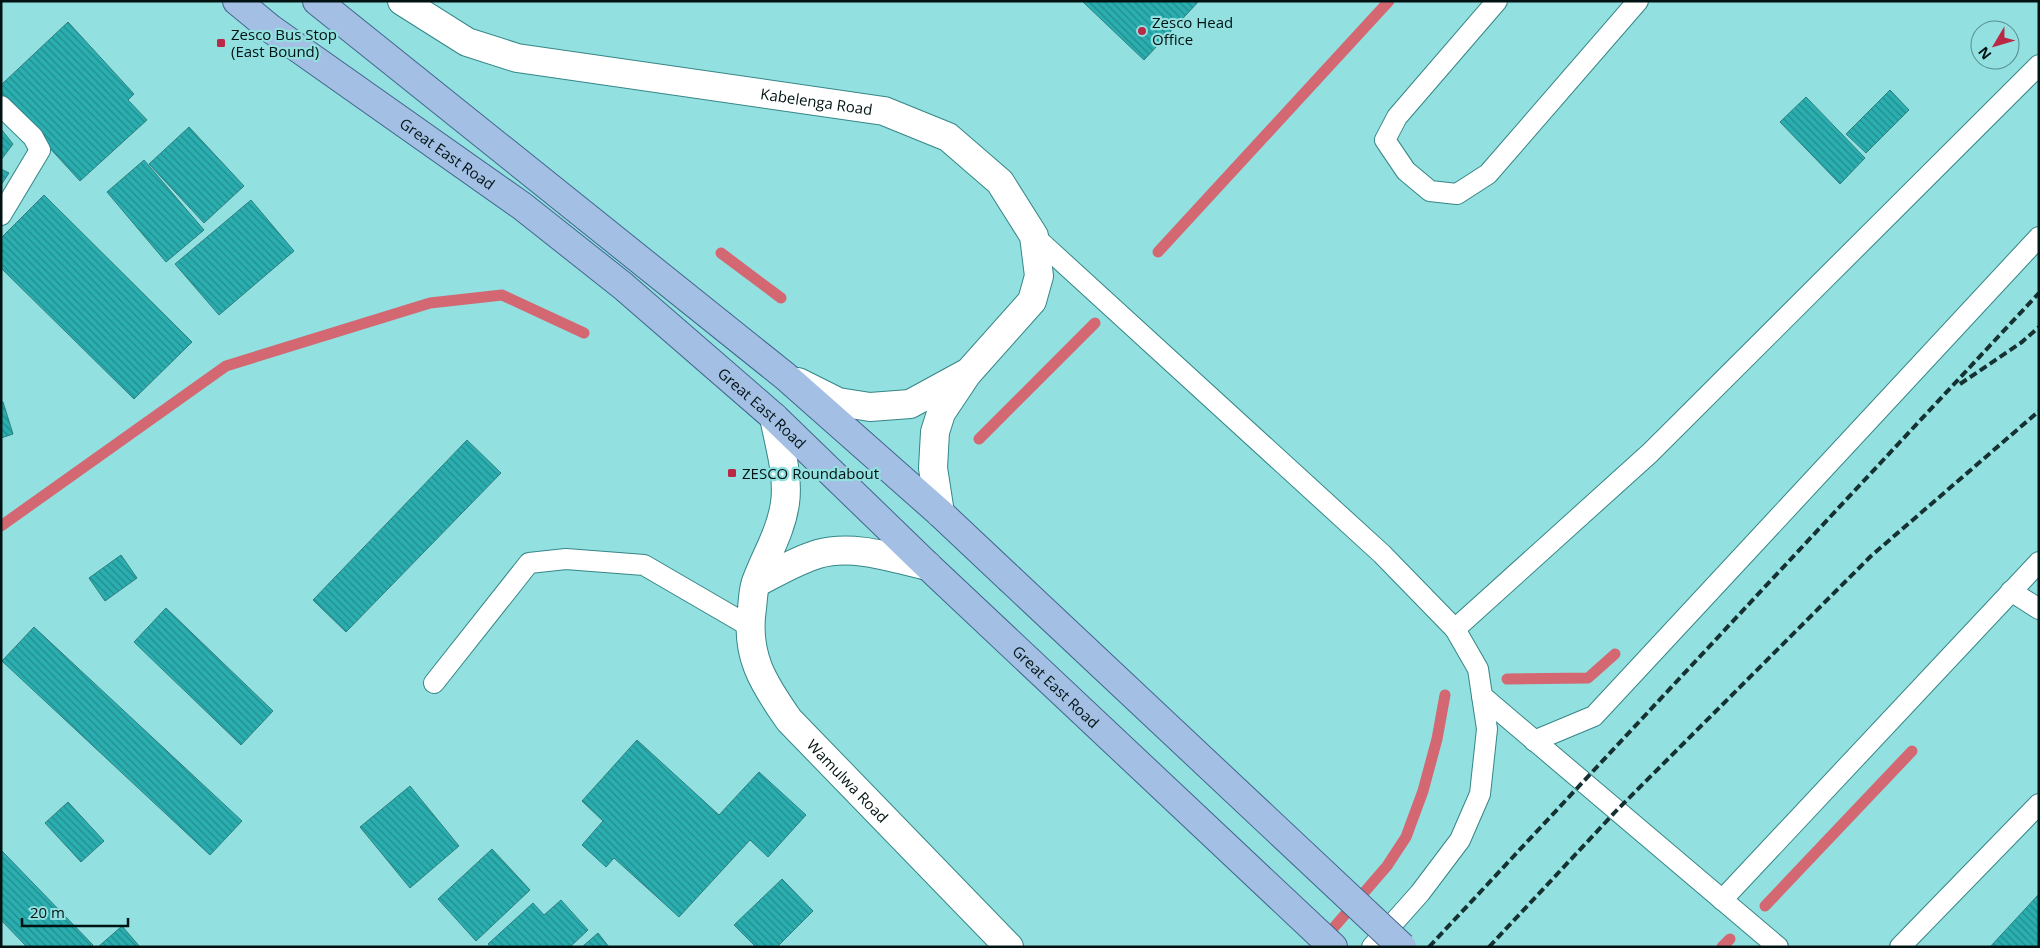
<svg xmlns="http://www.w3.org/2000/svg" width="2040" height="948" viewBox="0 0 2040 948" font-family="'Open Sans',sans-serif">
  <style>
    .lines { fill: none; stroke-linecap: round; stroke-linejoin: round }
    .stream { stroke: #d36872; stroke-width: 11 }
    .building { fill: url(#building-back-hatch); stroke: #2f8080 }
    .lane-casing { stroke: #368687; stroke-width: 22 }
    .street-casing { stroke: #368687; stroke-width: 30 }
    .primary-casing { stroke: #42668e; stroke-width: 30 }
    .lane { stroke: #fff; stroke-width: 20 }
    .street { stroke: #fff; stroke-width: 28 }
    .primary { stroke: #a3bfe3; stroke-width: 28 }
    .rail { stroke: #163131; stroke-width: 4; stroke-dasharray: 8 4; stroke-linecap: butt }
    .primary-bridge-casing { stroke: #42668e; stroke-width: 30; stroke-linecap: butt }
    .primary-bridge { stroke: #a3bfe3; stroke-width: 28 }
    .poi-dot { fill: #b92845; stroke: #92e0e0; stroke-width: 2 }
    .labels { text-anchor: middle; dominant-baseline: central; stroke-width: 4.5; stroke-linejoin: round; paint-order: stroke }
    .poi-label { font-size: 15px; fill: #001212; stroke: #92e0e0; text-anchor: start }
    .street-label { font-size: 15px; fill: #001212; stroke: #92e0e0 }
  </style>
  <defs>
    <pattern id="building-back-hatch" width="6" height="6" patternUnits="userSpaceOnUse" patternTransform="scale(1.25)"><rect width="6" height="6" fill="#2aaeaf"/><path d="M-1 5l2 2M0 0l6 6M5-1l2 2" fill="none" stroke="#228c8d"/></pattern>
  </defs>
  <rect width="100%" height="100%" fill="#92e0e0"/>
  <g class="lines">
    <g class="stream">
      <path d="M1158,252L1389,1"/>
      <path d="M721,253L781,298"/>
      <path d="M979,439L1095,323"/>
      <path d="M1,526L226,366L430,303L502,295L584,333"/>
      <path d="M1507,679L1588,678L1615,654"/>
      <path d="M1765,906L1912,751"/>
      <path d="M1323,940L1387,866L1406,837L1423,791L1437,739L1445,695"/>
      <path d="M1722,947L1730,939"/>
    </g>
  </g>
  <g class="building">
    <path d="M1082,1H1199L1144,60Z"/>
    <path d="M68,22L134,94L128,100L147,120L80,181L1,95V85Z"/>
    <path d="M1890,90L1909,110L1866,153L1846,134Z"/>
    <path d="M1806,97L1865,158L1840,184L1780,122Z"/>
    <path d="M189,127L244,186L204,223L149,164Z"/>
    <path d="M1,129L13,144L1,160Z"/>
    <path d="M144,160L204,230L166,262L107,192Z"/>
    <path d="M1,169L9,173L1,185Z"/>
    <path d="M44,195L192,342L134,399L1,268V238Z"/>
    <path d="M251,200L294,251L219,315L175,264Z"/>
    <path d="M1,402H3L13,434L1,438Z"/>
    <path d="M467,440L501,473L346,632L313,600Z"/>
    <path d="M121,555L137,578L105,601L89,578Z"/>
    <path d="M166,608L273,711L241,745L134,642Z"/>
    <path d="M34,627L242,821L210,855L2,661Z"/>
    <path d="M637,740L719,815L759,772L806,815L768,857L750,840L679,917L614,858L606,867L582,845L603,821L582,801Z"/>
    <path d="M410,786L459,846L410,888L360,827Z"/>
    <path d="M68,802L104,841L81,862L45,823Z"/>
    <path d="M492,849L530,890L476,941L438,899Z"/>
    <path d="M1,850L93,945L91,947H27L1,920Z"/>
    <path d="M782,879L813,911L777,947H756L734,925Z"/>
    <path d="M2039,894V947H1990Z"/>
    <path d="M561,900L588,930L570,947H491L488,944L533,903L544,915Z"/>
    <path d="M122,926L140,947H98Z"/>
    <path d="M598,933L609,947H582Z"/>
  </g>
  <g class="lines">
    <defs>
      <g id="lane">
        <path d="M1497,1L1397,117L1385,140L1406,171L1430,191L1457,194L1488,174L1638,1"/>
        <path d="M1,106L33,137L40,150L1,215"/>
        <path d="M1034,236L1382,554L1455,629L1478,669L1487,729L1480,794L1460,840L1420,893L1372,947"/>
        <path d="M2011,591L2039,609"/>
        <path d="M1455,629L1650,453L2039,65"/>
        <path d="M434,683L529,563L566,559L644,565L749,626"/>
        <path d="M1482,696L1778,947"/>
        <path d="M1534,741L1594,716L2039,237"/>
        <path d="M1722,900L2039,562"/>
        <path d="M1900,947L2039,804"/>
      </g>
      <g id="street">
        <path id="s1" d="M402,1L467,42L517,58L884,111L948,137L1000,182L1034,236L1039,276L1032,301L967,374L941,413L935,432L933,468L940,513"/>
        <path d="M798,382L838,402L870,407L910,404L965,374"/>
        <path id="s2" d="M774,417C779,444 789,475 785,503C781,532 766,555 756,582C753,590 753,600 752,608C745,655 763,683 789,720L1009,947"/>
        <path d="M756,583C776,573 797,560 818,554C854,544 893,558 928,566"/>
      </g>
      <g id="primary">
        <path id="s3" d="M237,1L271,29L522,206L623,286L774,417L928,566L1333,947"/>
        <path d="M317,1L785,376L940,513L1009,578"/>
      </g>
    </defs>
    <use href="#lane" class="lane-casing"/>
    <use href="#street" class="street-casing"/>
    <use href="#primary" class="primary-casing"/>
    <use href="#lane" class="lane"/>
    <use href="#street" class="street"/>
    <use href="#primary" class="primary"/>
    <g class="rail">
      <path d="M1960,384L2022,342L2039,327"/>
      <path d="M1429,947L2039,293"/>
      <path d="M1489,947L1617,810L1871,556L2039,411"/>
    </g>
    <defs>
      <path id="primary-bridge" d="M1009,578L1402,947"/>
    </defs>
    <use href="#primary-bridge" class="primary-bridge-casing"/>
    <use href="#primary-bridge" class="primary-bridge"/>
  </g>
  <g class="poi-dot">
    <circle cx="1142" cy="31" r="5"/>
    <rect x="216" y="38" width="10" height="10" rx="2.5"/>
    <rect x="727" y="468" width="10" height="10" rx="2.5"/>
  </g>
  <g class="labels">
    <g class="poi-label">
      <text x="1152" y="22">Zesco Head<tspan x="1152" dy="17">Office</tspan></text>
      <text x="231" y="34">Zesco Bus Stop<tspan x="231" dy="17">(East Bound)</tspan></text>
      <text x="742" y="473">ZESCO Roundabout</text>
    </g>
    <g class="street-label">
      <text stroke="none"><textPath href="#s1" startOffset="432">Kabelenga Road</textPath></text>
      <text stroke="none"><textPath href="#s3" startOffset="260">Great East Road</textPath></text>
      <text stroke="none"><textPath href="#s3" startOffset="665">Great East Road</textPath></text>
      <text stroke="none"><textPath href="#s3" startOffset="1070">Great East Road</textPath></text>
      <text stroke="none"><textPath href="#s2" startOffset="404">Wamulwa Road</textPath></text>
    </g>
  </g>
  <rect width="2040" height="948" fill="none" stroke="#001212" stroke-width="5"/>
  <g transform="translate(1995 45) rotate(232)"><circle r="24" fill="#92e0e0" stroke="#588e8e"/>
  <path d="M0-4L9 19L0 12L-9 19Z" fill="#b92845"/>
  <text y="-8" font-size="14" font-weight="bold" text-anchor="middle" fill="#001212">N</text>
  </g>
  <path d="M22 918v8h106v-8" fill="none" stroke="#001212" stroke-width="2.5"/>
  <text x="30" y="918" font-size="15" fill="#001212" stroke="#92e0e0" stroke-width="4" paint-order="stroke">20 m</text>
</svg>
